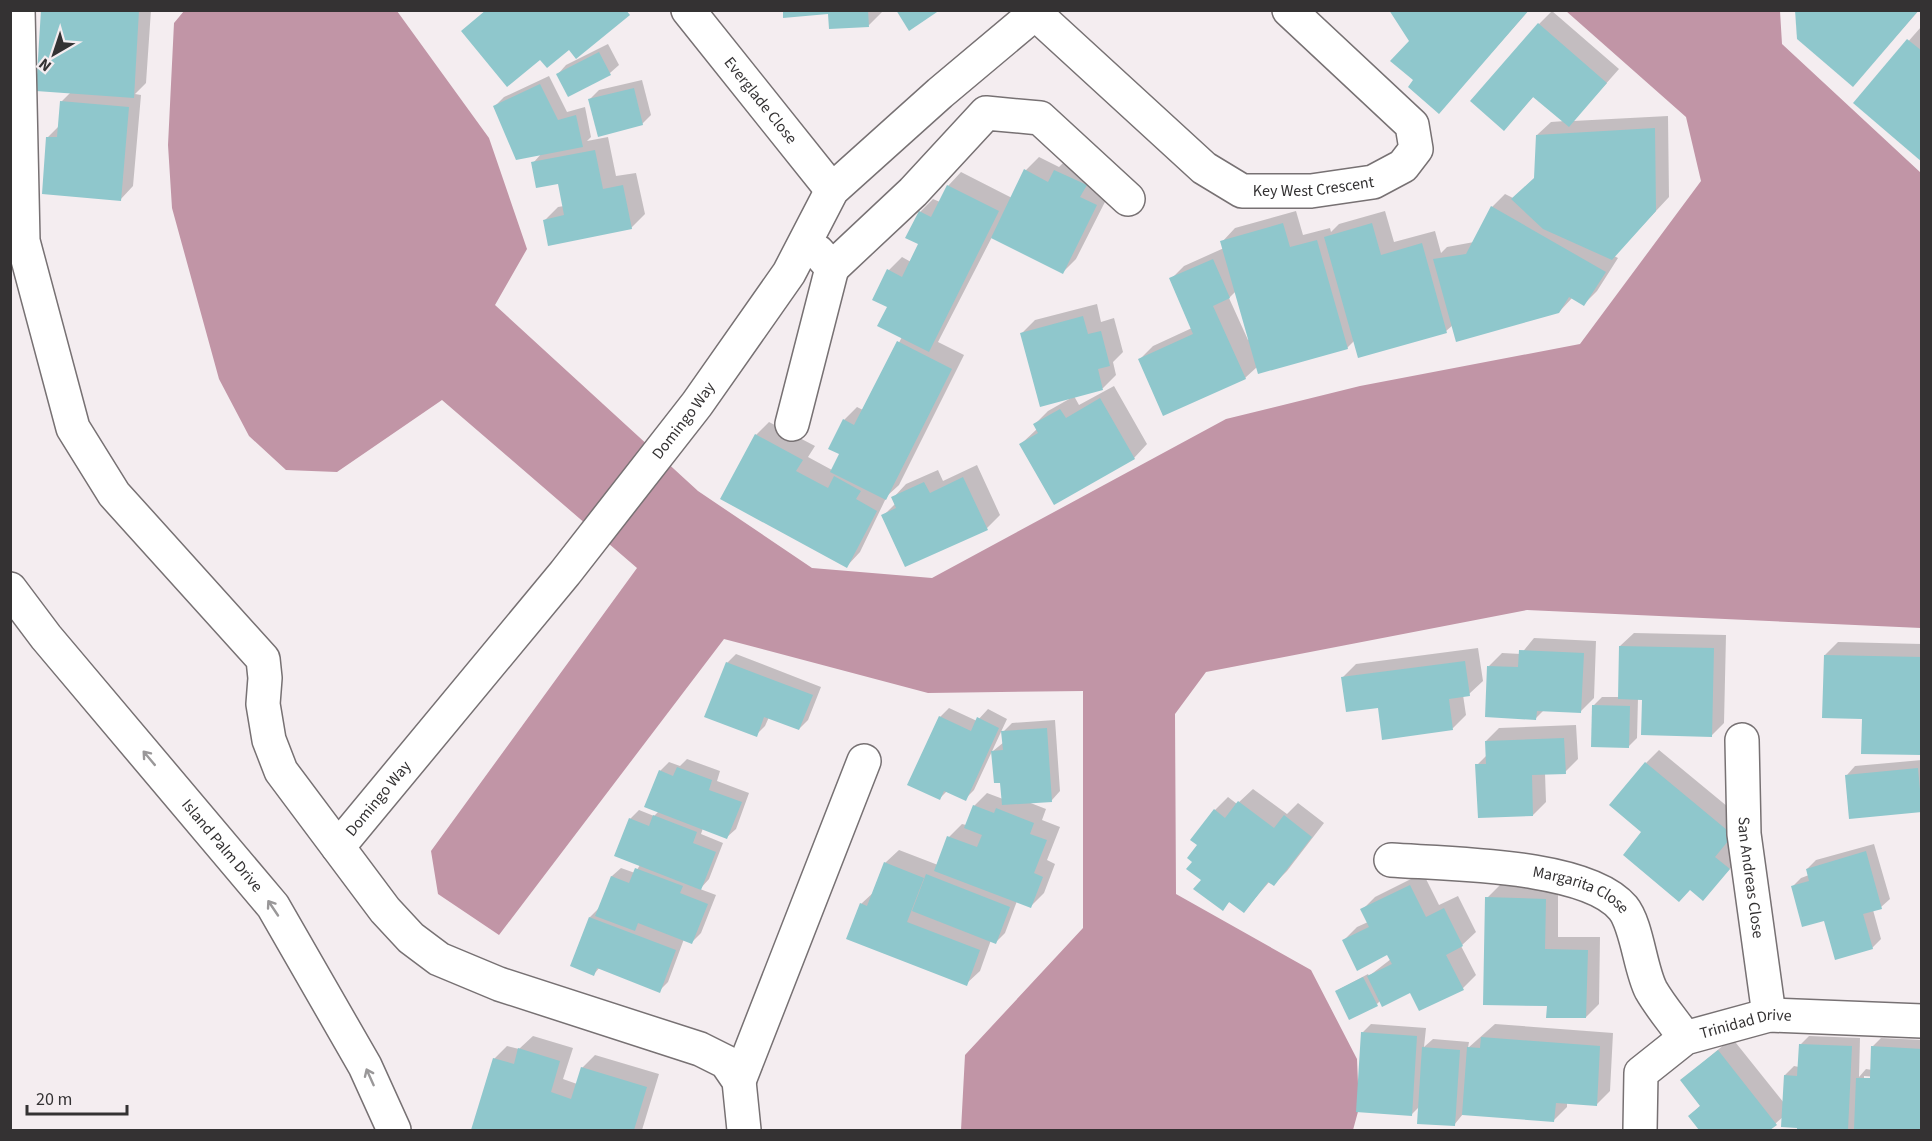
<svg xmlns="http://www.w3.org/2000/svg" width="1932" height="1141" viewBox="0 0 1932 1141" font-family="'Source Sans 3',sans-serif">
  <style>
    .water { fill: #c195a6 }
    .shadow { fill: #0003; fill-rule: evenodd }
    .building { fill: #8fc7cc }
    .lines { fill: none; stroke-linecap: round; stroke-linejoin: round }
    .street-casing { stroke: #777173; stroke-width: 36 }
    .street { stroke: #fff; stroke-width: 33 }
    .oneway { stroke: #9a9899 }
    .labels { text-anchor: middle; dominant-baseline: central; stroke-width: 4.5; stroke-linejoin: round; paint-order: stroke }
    .street-label { font-size: 16px; fill: #343233; stroke: #f4edf0 }
  </style>
  <rect width="100%" height="100%" fill="#f4edf0"/>
  <path class="water" d="M184,11H397L489,138L527,249L495,305L698,491L812,568L932,578L1226,419L1360,386L1580,344L1701,181L1686,117L1566,11H1780L1782,44L1921,173V628L1527,610L1206,672L1175,714L1176,894L1311,970L1357,1059L1359,1108L1353,1130H961L965,1055L1083,928V691L928,693L724,639L499,935L438,894L431,851L637,568L442,400L337,472L286,470L249,436L219,379L172,208L168,145L174,23Z"/>
  <g class="shadow">
    <path d="M43,10H151L146,83L135,94L141,95L133,186L120,200L48,137L59,126L61,102L71,92Z"/>
    <path d="M784,10H882V12L869,25L829,12Z"/>
    <path d="M1390,10H1529L1439,112L1415,80L1411,41Z"/>
    <path d="M1796,10H1919L1853,85Z"/>
    <path d="M1552,11L1619,69L1573,121L1668,116L1669,197L1614,256L1618,258L1597,291L1584,304L1573,297L1559,312L1453,325L1446,331L1355,340L1347,348L1257,367L1245,378L1140,359L1153,346L1192,328L1171,279L1184,266L1224,248L1222,242L1235,228L1296,211L1303,235L1330,228L1331,232L1339,224L1385,211L1394,242L1435,231L1441,253L1447,247L1474,242L1492,207L1505,194L1513,198L1536,177L1537,135L1551,122L1565,121L1534,96L1504,129L1539,24ZM1236,291L1250,340H1248L1229,298Z"/>
    <path d="M1921,27L1922,160L1855,102Z"/>
    <path d="M608,44L619,65L610,73L569,95L558,74L566,65Z"/>
    <path d="M549,76L567,112L585,107L591,137L587,141L608,137L616,176L636,173L645,214L631,228L544,221L558,207L564,206L559,182L533,163L542,153L495,106L504,97Z"/>
    <path d="M642,80L651,115L642,124L590,99L599,90Z"/>
    <path d="M1039,157L1059,167L1069,157L1110,192L1076,259L1063,272L992,237L938,342L964,355L899,485L887,496L860,552L847,566L756,435L769,422L815,446L808,457L832,470L841,453L844,420L857,407L863,410L902,337L889,306V270L902,257L911,262L920,244V212L933,199L940,202L948,186L961,172L1012,198L1026,170Z"/>
    <path d="M1097,304L1101,322L1114,318L1123,352L1113,362L1116,375L1103,388L1074,396L1079,405L1114,386L1147,444L1134,458L1021,444L1037,429L1035,424L1048,411L1071,398L1021,334L1035,320Z"/>
    <path d="M977,465L1000,515L987,528L883,516L896,503L893,498L906,484L938,470L943,481Z"/>
    <path d="M1634,633L1726,635L1724,723L1711,736L1644,699L1638,698L1637,738L1629,746L1593,706L1602,697H1619L1620,646Z"/>
    <path d="M1534,638L1596,641L1594,698L1580,712L1544,710L1536,718L1489,666L1502,653L1521,654Z"/>
    <path d="M1838,642L1922,644V754L1864,718L1825,655Z"/>
    <path d="M1478,648L1483,681L1469,694L1463,695L1466,715L1453,728L1380,706L1342,678L1356,664Z"/>
    <path d="M736,654L821,687L808,720L799,729L769,717L765,726L756,735L727,663Z"/>
    <path d="M949,708L977,721L988,709L1007,719L974,790L965,799L947,791L940,798V717Z"/>
    <path d="M1055,720L1060,791L1052,800L1028,802L1046,809L1042,820L1060,827L1047,860L1055,864L1044,893L1031,906L1017,901L1005,933L996,942L991,940L980,971L966,984L861,904L875,891L885,863L899,850L938,865L949,837L962,824L966,825L974,806L987,793L1003,799L1002,781L993,751L1004,742L1003,732L1012,723Z"/>
    <path d="M1576,725L1578,759L1565,772L1545,773L1546,802L1533,815L1477,765L1487,755L1486,741L1499,728Z"/>
    <path d="M1659,750L1745,821L1727,843L1742,855L1703,899L1646,763Z"/>
    <path d="M687,759L720,771L717,781L749,793L736,829L727,837L703,828L701,834L723,843L709,879L700,889L716,895L701,933L692,942L684,939L668,982L659,991L600,967L594,974L572,965L590,917L599,908L612,876L621,868L635,873L640,865L630,819L639,810L654,816L659,811L660,771L669,762L680,766Z"/>
    <path d="M1922,760V810L1847,775L1855,766Z"/>
    <path d="M1253,789L1287,814L1298,803L1324,823L1287,871L1274,884L1270,881L1244,911L1230,901L1222,909L1194,862L1215,810L1228,797L1237,804Z"/>
    <path d="M1874,844L1890,899L1881,907L1873,910L1881,939L1872,948L1825,920L1792,887L1801,878L1809,875L1807,869L1816,860Z"/>
    <path d="M1423,873L1439,905L1458,896L1476,932L1461,946L1476,975L1463,988L1411,991L1381,1000L1377,1004L1336,991L1368,974L1369,976L1391,959L1388,953L1344,940L1357,927L1368,922L1362,910L1375,897Z"/>
    <path d="M1500,885L1558,886V937H1600L1599,1004L1586,1017L1548,1005L1487,898Z"/>
    <path d="M1371,1024L1426,1028L1424,1047L1433,1039L1469,1042L1468,1048L1495,1024L1613,1033L1610,1091L1596,1105L1567,1103V1107L1554,1120L1463,1114L1454,1125L1420,1106L1412,1114L1362,1033Z"/>
    <path d="M533,1036L573,1048L563,1079L577,1084L582,1068L595,1055L659,1074L642,1130H473L494,1059L507,1046L519,1049Z"/>
    <path d="M1809,1036L1860,1038L1859,1077L1866,1069L1872,1070V1047L1881,1038L1922,1040V1130L1856,1128L1854,1130H1798V1127L1783,1117L1768,1130H1701L1690,1116L1701,1105L1682,1080L1732,1038L1784,1103L1785,1075L1794,1066L1799,1067L1800,1045ZM1864,1076L1877,1077L1864,1079Z"/>
  </g>
  <g class="building">
    <path d="M41,10H139L134,98L36,91Z"/>
    <path d="M486,10H626L630,15L576,59L569,50L547,68L540,60L507,87L461,31Z"/>
    <path d="M783,10H868L869,27L829,29L828,14L783,18Z"/>
    <path d="M896,10H940L909,31Z"/>
    <path d="M1389,10H1529L1439,114L1408,87L1413,80L1390,61L1409,41Z"/>
    <path d="M1795,10H1919L1853,87L1797,39Z"/>
    <path d="M1538,23L1607,83L1569,127L1533,97L1504,131L1470,101Z"/>
    <path d="M1907,39L1922,51V162L1853,103Z"/>
    <path d="M599,52L611,75L568,97L556,74Z"/>
    <path d="M540,84L558,120L576,115L583,147L516,160L493,106Z"/>
    <path d="M634,88L643,125L598,137L588,99Z"/>
    <path d="M60,101L129,107L121,201L42,194L46,137H57Z"/>
    <path d="M1655,128L1656,211L1612,260L1543,229L1511,199L1534,178L1536,135Z"/>
    <path d="M595,150L603,189L623,185L632,229L548,246L543,220L564,215L558,184L536,188L531,162Z"/>
    <path d="M1024,169L1048,182L1054,170L1087,185L1080,197L1097,205L1063,274L991,238Z"/>
    <path d="M947,185L999,211L929,352L877,326L887,307L872,300L887,269L902,277L918,244L905,238L919,211L931,217Z"/>
    <path d="M1491,206L1606,272L1584,306L1569,297L1559,313L1456,342L1433,259L1466,254Z"/>
    <path d="M1283,223L1290,247L1317,240L1348,349L1258,374L1220,241Z"/>
    <path d="M1372,223L1381,255L1422,243L1447,333L1358,358L1324,237Z"/>
    <path d="M1213,259L1230,298L1213,306L1246,379L1163,416L1138,359L1193,334L1169,278Z"/>
    <path d="M1083,316L1088,334L1101,331L1110,366L1098,369L1103,390L1040,407L1020,333Z"/>
    <path d="M897,341L952,369L886,500L830,472L839,454L828,449L843,419L854,425Z"/>
    <path d="M1100,398L1135,459L1054,505L1019,444L1038,433L1033,424L1060,409L1066,418Z"/>
    <path d="M755,434L803,460L796,471L828,488L834,476L861,491L856,499L877,511L847,568L720,499Z"/>
    <path d="M963,477L988,530L905,567L881,515L896,508L891,497L924,482L930,493Z"/>
    <path d="M1619,646L1714,648L1712,737L1641,735L1642,700L1618,699Z"/>
    <path d="M1519,650L1584,653L1581,713L1537,711L1536,720L1485,717L1487,666L1518,667Z"/>
    <path d="M1824,655L1922,657V755L1861,754L1862,719L1822,718Z"/>
    <path d="M1465,661L1470,696L1449,699L1453,730L1382,740L1378,708L1346,712L1341,677Z"/>
    <path d="M726,662L813,695L799,730L764,717L757,737L704,717Z"/>
    <path d="M1592,705L1630,706L1629,748L1591,747Z"/>
    <path d="M939,716L971,731L977,717L999,728L966,801L944,791L940,800L907,785Z"/>
    <path d="M1047,728L1052,802L1002,805L1000,783H994L991,751L1003,750L1001,731Z"/>
    <path d="M1564,738L1566,774L1532,775L1533,816L1478,818L1475,764H1486L1485,741Z"/>
    <path d="M1645,762L1733,835L1715,857L1730,869L1703,901L1690,890L1679,902L1623,855L1641,832L1609,805Z"/>
    <path d="M677,767L712,780L709,790L742,802L727,839L644,807L659,770L673,776Z"/>
    <path d="M1918,768L1922,812L1849,819L1845,775Z"/>
    <path d="M1238,801L1274,828L1284,815L1312,837L1274,886L1268,882L1244,913L1229,902L1223,911L1193,889L1201,880L1186,869L1192,862L1187,858L1197,845L1190,840L1214,809L1225,818Z"/>
    <path d="M973,805L994,813L996,808L1034,823L1030,834L1047,840L1034,873L1043,877L1031,908L934,871L947,836L977,847L982,835L964,828Z"/>
    <path d="M653,815L697,832L693,843L716,852L701,890L614,856L629,818L649,826Z"/>
    <path d="M1866,851L1882,909L1863,914L1873,949L1835,960L1824,921L1802,927L1791,886L1809,881L1806,869Z"/>
    <path d="M884,862L924,878L907,922L980,950L967,986L846,939L860,903L867,906Z"/>
    <path d="M635,868L683,886L680,893L708,904L692,944L638,923L635,931L595,916L611,876L629,883Z"/>
    <path d="M926,874L1010,907L996,944L912,911Z"/>
    <path d="M1410,885L1426,917L1444,908L1463,946L1446,955L1464,990L1419,1011L1410,993L1382,1007L1367,976L1392,964L1387,955L1357,971L1342,940L1369,927L1360,909Z"/>
    <path d="M1485,897L1546,899L1545,949L1588,950L1586,1018H1546L1547,1006L1483,1005Z"/>
    <path d="M589,917L676,950L660,993L597,968L594,976L570,966Z"/>
    <path d="M1363,977L1378,1006L1349,1020L1335,991Z"/>
    <path d="M1361,1032L1417,1036L1412,1116L1356,1112Z"/>
    <path d="M1481,1037L1600,1046L1597,1106L1556,1103L1554,1122L1462,1115L1467,1047L1480,1048Z"/>
    <path d="M1799,1044L1852,1046L1848,1130H1797V1128L1781,1127L1784,1075L1797,1076Z"/>
    <path d="M1871,1046L1922,1049L1921,1130L1854,1129L1856,1078H1870Z"/>
    <path d="M1422,1047L1460,1050L1455,1126L1417,1124Z"/>
    <path d="M518,1048L560,1061L551,1092L571,1099L581,1067L647,1087L634,1130H471L493,1058L514,1064Z"/>
    <path d="M1718,1050L1777,1125L1770,1130H1699L1688,1116L1700,1106L1680,1080Z"/>
  </g>
  <g class="lines">
    <defs>
      <g id="street">
        <path d="M18,10L23,241L73,428L114,494L263,659L265,678L263,704L269,740L281,771L385,910L411,938L439,959L499,984L700,1049L726,1062L739,1081L744,1130"/>
        <path id="s1" d="M688,10L832,190"/>
        <path id="s2" d="M1036,14L1204,168L1242,191H1311L1373,182L1403,166L1416,149L1412,125L1289,10"/>
        <path d="M832,268L913,192L986,113L1040,118L1128,199"/>
        <path d="M792,424L832,268L818,252"/>
        <path id="s3" d="M10,589L46,637L273,906L365,1066L394,1130"/>
        <path id="s4" d="M1742,740L1744,834L1769,1015"/>
        <path id="s5" d="M338,847L565,573L697,404L789,273L832,190L940,93L1039,10"/>
        <path id="s6" d="M1391,860C1447,864 1587,864 1623,908C1637,925 1640,969 1651,990C1660,1006 1674,1022 1685,1038"/>
        <path d="M739,1081L864,761"/>
        <path id="s7" d="M1640,1130L1641,1073L1685,1038L1769,1015L1922,1021"/>
      </g>
    </defs>
    <use href="#street" class="street-casing"/>
    <use href="#street" class="street"/>
  </g>
  <defs><path id="oneway-shaft" d="M-6 0H5M1.5-3L5.5 0L1.5 3" fill="none" stroke-width="1.6" stroke-linecap="round" stroke-linejoin="round" transform="scale(1.5)"/></defs>
  <g class="oneway">
    <use href="#oneway-shaft" transform="translate(149 758) rotate(-130)"/>
    <use href="#oneway-shaft" transform="translate(273 908) rotate(-124)"/>
    <use href="#oneway-shaft" transform="translate(370 1077) rotate(-114)"/>
  </g>
  <g class="labels">
    <g class="street-label">
      <text stroke="none"><textPath href="#s1" startOffset="116">Everglade Close</textPath></text>
      <text stroke="none"><textPath href="#s2" startOffset="344">Key West Crescent</textPath></text>
      <text stroke="none"><textPath href="#s5" startOffset="549">Domingo Way</textPath></text>
      <text stroke="none"><textPath href="#s5" startOffset="63">Domingo Way</textPath></text>
      <text stroke="none"><textPath href="#s3" startOffset="333">Island Palm Drive</textPath></text>
      <text stroke="none"><textPath href="#s4" startOffset="138">San Andreas Close</textPath></text>
      <text stroke="none"><textPath href="#s6" startOffset="194">Margarita Close</textPath></text>
      <text stroke="none"><textPath href="#s7" startOffset="176">Trinidad Drive</textPath></text>
    </g>
  </g>
  <rect width="1932" height="1141" fill="none" stroke="#343233" stroke-width="24"/>
  <g transform="translate(54 54) rotate(219)" stroke="#f4edf0" stroke-width="4.5" paint-order="stroke">
  <path d="M0-4.5L10 22L0 15L-10 22Z" fill="#343233"/>
  <text y="-9" font-size="16" font-weight="bold" text-anchor="middle" fill="#343233">N</text>
  </g>
  <path d="M27 1105v9h100v-9" fill="none" stroke="#343233" stroke-width="3"/>
  <text x="36" y="1105" font-size="18" fill="#343233" stroke="#f4edf0" stroke-width="4.5" paint-order="stroke">20 m</text>
</svg>
